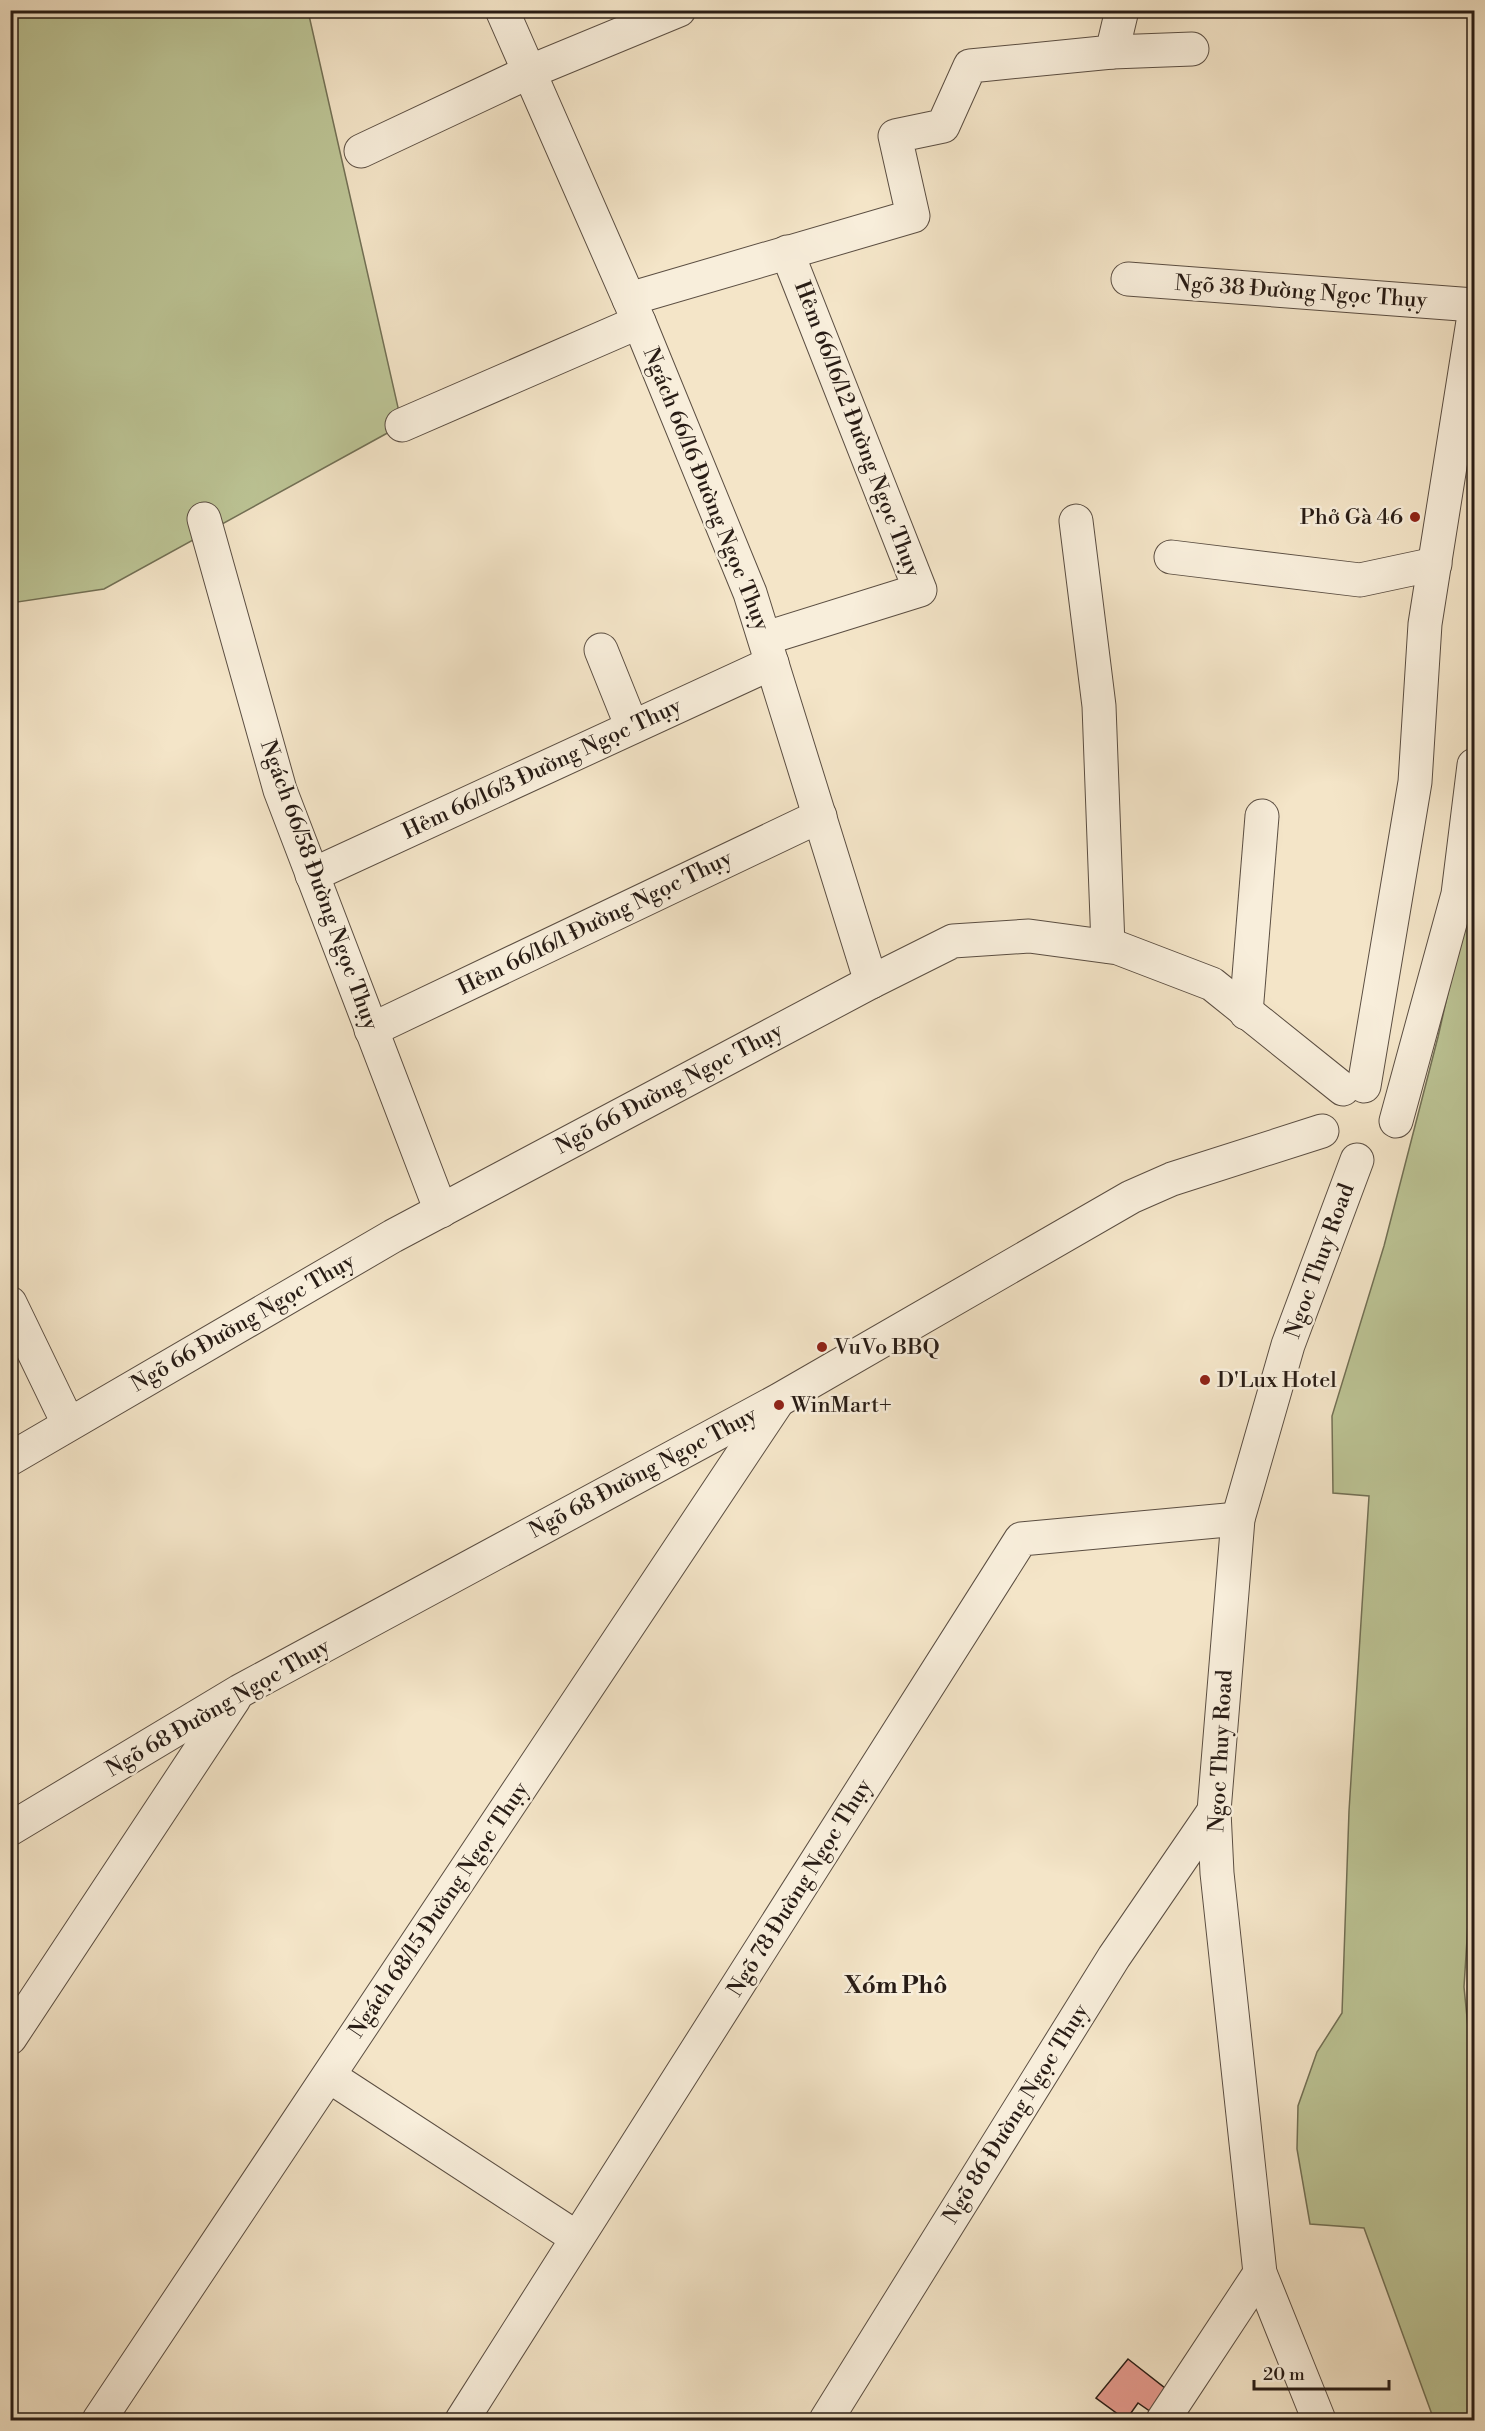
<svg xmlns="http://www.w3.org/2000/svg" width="1485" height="2431" viewBox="0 0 1485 2431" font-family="'Libre Bodoni',serif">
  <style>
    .green { fill: #bcc495; stroke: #727055; stroke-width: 1.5 }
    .building { fill: #e79b8f; stroke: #281c15; stroke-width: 1.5 }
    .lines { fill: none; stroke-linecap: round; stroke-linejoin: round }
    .minor-casing { stroke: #5b4e42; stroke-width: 35 }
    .minor { stroke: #f8eedb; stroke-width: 33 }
    .poi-dot { fill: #8f2418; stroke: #f8eedb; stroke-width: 2 }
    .labels { text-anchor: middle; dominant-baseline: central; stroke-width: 5; stroke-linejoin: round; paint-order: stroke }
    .street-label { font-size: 22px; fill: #281c15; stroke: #f8eedb }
    .poi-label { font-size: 22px; fill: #281c15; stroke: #f8eedb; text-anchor: start }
    .neighbourhood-label { font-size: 24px; font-weight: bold; fill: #281c15; stroke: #f8eedb }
  </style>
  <rect width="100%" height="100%" fill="#f4e5c8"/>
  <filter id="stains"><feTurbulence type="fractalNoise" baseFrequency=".00333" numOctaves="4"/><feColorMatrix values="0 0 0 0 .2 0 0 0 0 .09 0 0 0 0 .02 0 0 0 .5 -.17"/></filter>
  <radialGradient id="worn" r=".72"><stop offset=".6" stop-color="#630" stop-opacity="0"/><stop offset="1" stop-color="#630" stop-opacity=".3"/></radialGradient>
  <g class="green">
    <path d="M10,11H308L402,425L104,589L11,603Z"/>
    <path d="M1474,863V1829L1464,1987L1474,2088V2420H1434L1364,2228L1310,2224L1297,2149L1298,2106L1317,2052L1342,2013L1349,1811L1369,1496L1333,1493L1332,1416L1384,1246L1438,1037L1464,922Z"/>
  </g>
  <path class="building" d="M1128,2359L1170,2392L1154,2414L1138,2403L1126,2420L1096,2398Z"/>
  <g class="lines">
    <defs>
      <g id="minor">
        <path d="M502,10L639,322L750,593L871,982"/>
        <path d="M1112,52L1192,49"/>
        <path d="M361,151L529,72L679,10"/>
        <path d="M1128,279L1474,305"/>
        <path d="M629,299L913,216L895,136L943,126L970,66L1112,52L1122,10"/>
        <path d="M402,425L639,322"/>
        <path d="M204,519L280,790L441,1211"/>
        <path d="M1076,521L1099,706L1108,946"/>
        <path d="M1171,557L1360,580L1435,564"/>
        <path d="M766,638L920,590L787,252"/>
        <path d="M601,650L632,727"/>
        <path d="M312,875L772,663"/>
        <path d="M1246,1013L1262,816"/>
        <path d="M371,1030L820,816"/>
        <path d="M1364,1086L1415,782L1425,624L1474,315"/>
        <path d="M1396,1121L1458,894L1474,765"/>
        <path d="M10,1303L68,1423"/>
        <path d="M10,1459L393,1236L871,982L953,941L1029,936L1118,948L1212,984L1343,1089"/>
        <path d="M10,1829L240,1691L779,1400L1131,1197L1172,1179L1322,1131"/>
        <path d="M10,2038L234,1699"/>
        <path d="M329,2076L577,2238"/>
        <path d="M99,2420L776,1404"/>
        <path d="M462,2420L1021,1539L1238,1519"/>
        <path d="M826,2420L1114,1957L1214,1811"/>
        <path d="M1163,2420L1260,2273"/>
        <path d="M1319,2420L1260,2273L1217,1873L1214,1811L1238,1519L1288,1345L1357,1160"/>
      </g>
    </defs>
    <use href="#minor" class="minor-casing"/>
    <use href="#minor" class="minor"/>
  </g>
  <g class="poi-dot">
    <circle cx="1415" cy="517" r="6"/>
    <circle cx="822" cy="1347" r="6"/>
    <circle cx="1205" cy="1380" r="6"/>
    <circle cx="779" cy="1405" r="6"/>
  </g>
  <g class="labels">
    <g class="street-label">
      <text transform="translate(1301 292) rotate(4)">Ngõ 38 Đường Ngọc Thụy</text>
      <text transform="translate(857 429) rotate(69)">Hẻm 66/16/12 Đường Ngọc Thụy</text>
      <text transform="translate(706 489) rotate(68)">Ngách 66/16 Đường Ngọc Thụy</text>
      <text transform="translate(542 769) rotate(-25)">Hẻm 66/16/3 Đường Ngọc Thụy</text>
      <text transform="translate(319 885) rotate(70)">Ngách 66/58 Đường Ngọc Thụy</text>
      <text transform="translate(595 923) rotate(-26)">Hẻm 66/16/1 Đường Ngọc Thụy</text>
      <text transform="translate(669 1089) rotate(-28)">Ngõ 66 Đường Ngọc Thụy</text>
      <text transform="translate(1320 1261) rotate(-70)">Ngoc Thuy Road</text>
      <text transform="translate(243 1323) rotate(-30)">Ngõ 66 Đường Ngọc Thụy</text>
      <text transform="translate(643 1473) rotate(-28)">Ngõ 68 Đường Ngọc Thụy</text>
      <text transform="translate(218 1708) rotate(-30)">Ngõ 68 Đường Ngọc Thụy</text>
      <text transform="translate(1221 1751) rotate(-87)">Ngoc Thuy Road</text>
      <text transform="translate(800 1888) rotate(-58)">Ngõ 78 Đường Ngọc Thụy</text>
      <text transform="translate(439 1910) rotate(-56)">Ngách 68/15 Đường Ngọc Thụy</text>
      <text transform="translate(1016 2114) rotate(-58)">Ngõ 86 Đường Ngọc Thụy</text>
    </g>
    <g class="poi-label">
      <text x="1403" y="517" text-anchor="end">Phở Gà 46</text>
      <text x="834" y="1347">VuVo BBQ</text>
      <text x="1217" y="1380">D'Lux Hotel</text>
      <text x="791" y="1405">WinMart+</text>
    </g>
    <g class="neighbourhood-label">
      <text x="896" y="1986">Xóm Phô</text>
    </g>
  </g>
  <rect width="1485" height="2431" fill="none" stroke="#f4e5c8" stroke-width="36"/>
  <rect x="12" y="12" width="1461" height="2407" fill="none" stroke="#281c15" stroke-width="3"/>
  <rect x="18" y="18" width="1449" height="2395" fill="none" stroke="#281c15" stroke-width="1.5"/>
  <path d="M1254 2380v9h135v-9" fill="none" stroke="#281c15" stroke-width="3"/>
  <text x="1263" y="2380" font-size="18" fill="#281c15" stroke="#f8eedb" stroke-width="4.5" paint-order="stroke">20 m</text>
  <rect width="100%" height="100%" filter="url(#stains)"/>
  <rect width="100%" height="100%" fill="url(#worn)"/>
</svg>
